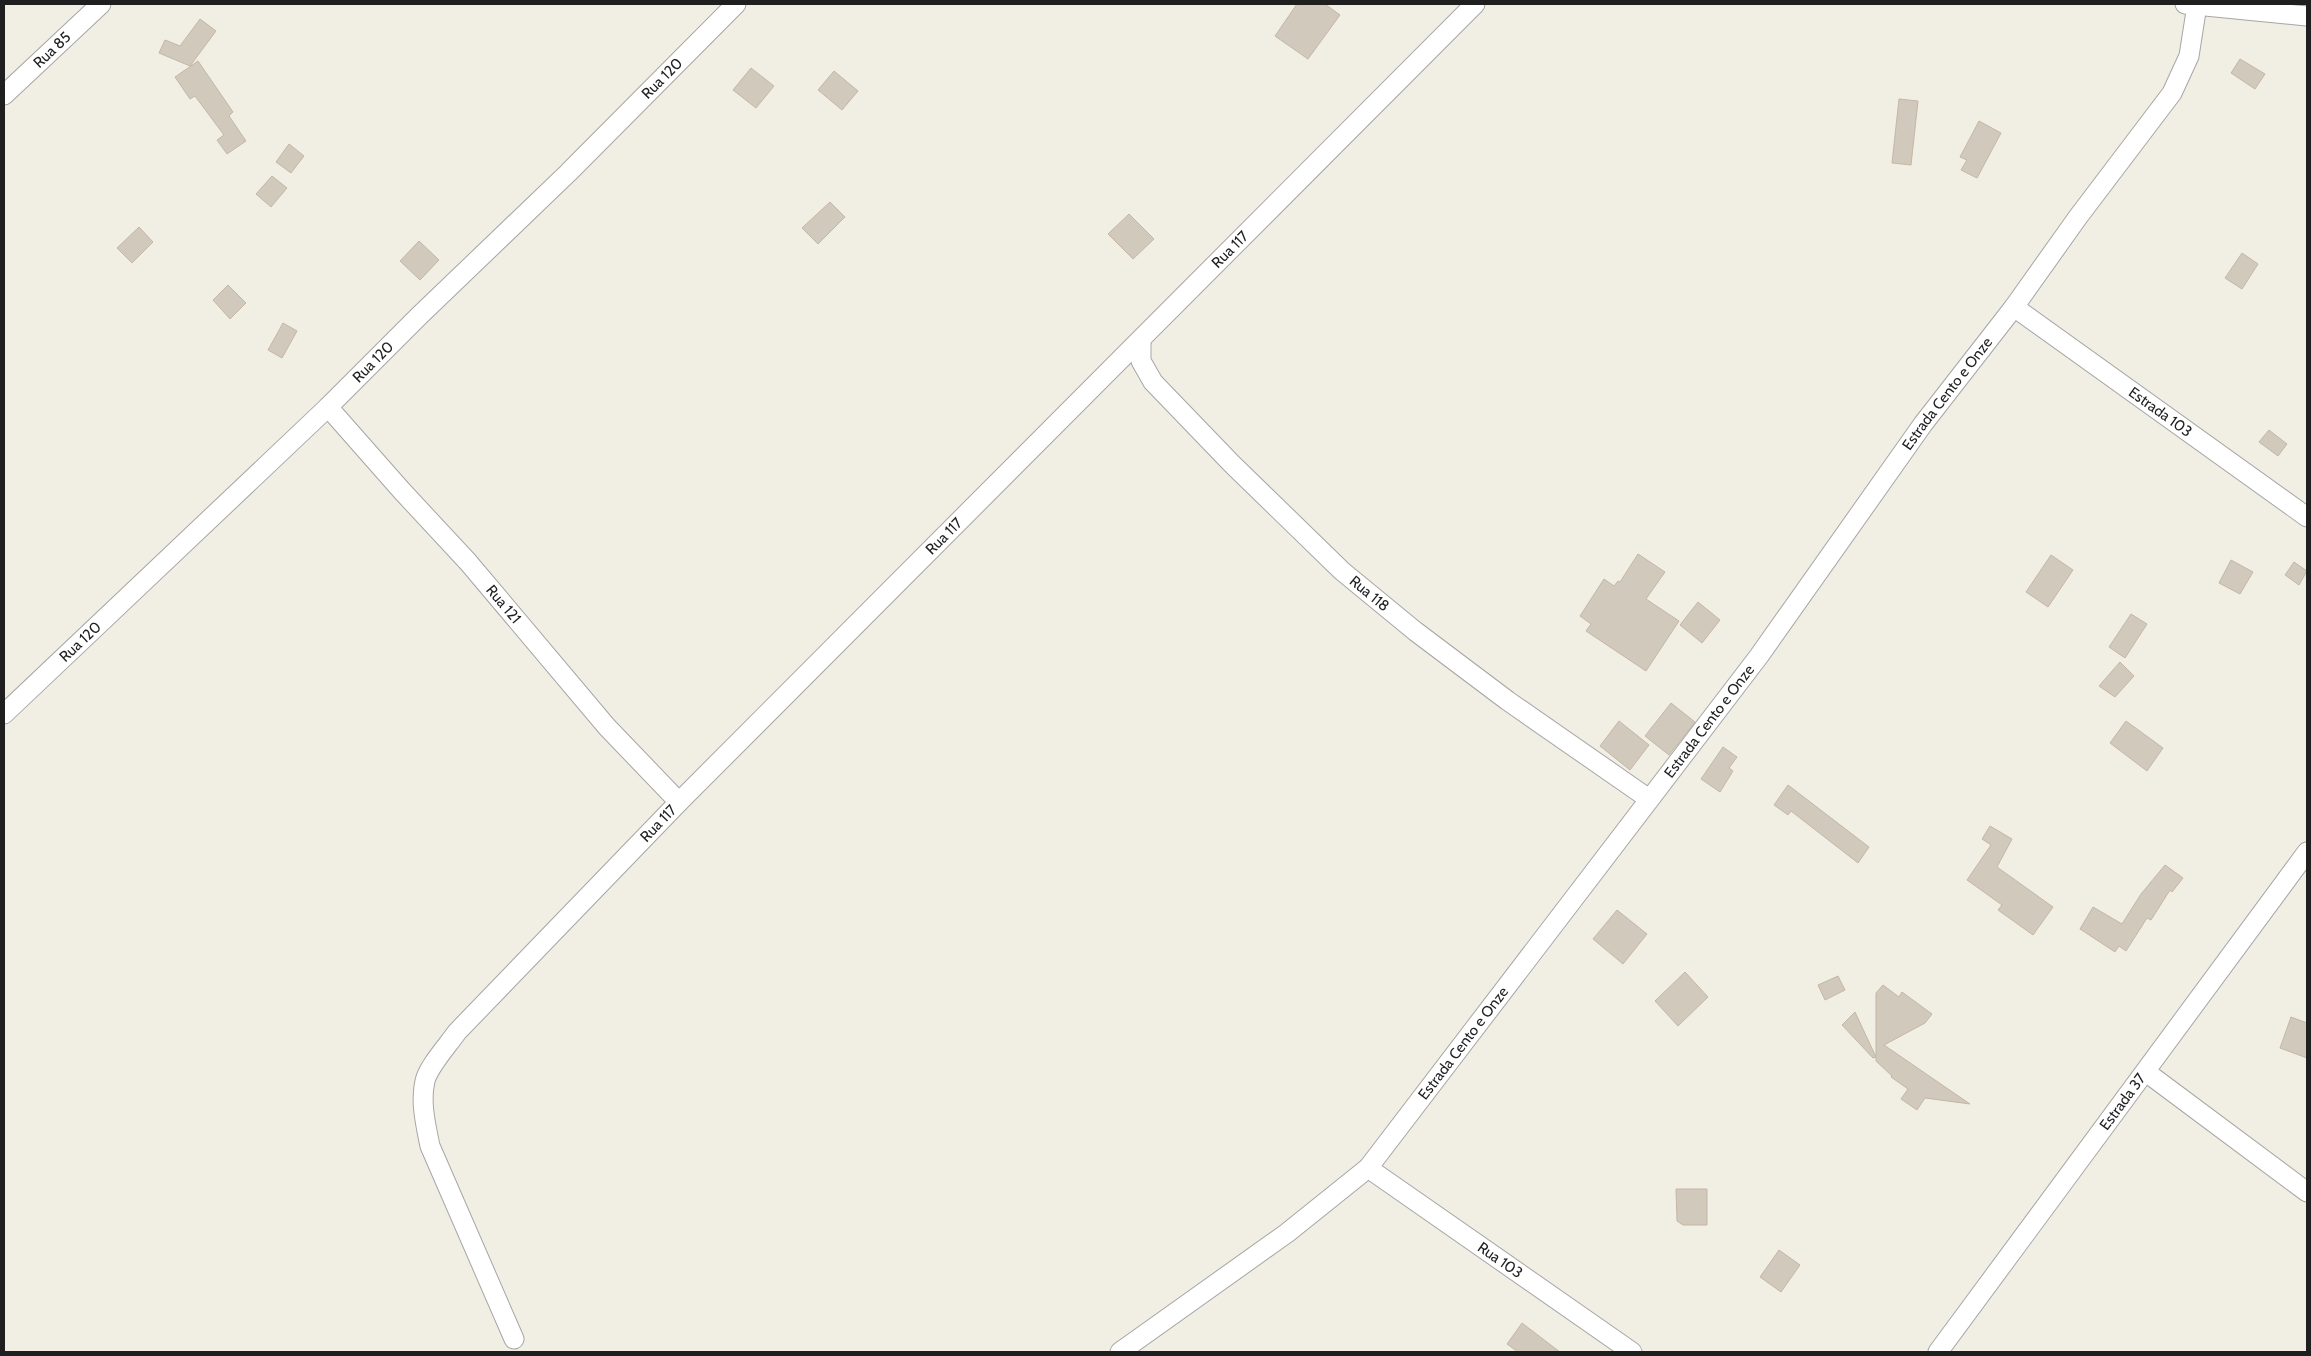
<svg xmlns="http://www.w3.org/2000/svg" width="2311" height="1356" viewBox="0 0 2311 1356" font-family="Cabin,sans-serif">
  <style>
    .building { fill: #d1c9bc; stroke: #c4b7a4 }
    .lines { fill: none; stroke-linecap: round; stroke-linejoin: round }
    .street-casing { stroke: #a6a6a6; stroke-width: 21 }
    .street { stroke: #fff; stroke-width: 19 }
    .labels { text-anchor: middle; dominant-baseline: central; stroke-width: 4.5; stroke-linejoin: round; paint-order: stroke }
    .street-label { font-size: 15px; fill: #1f1f1f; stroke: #fff }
  </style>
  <rect width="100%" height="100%" fill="#f1eee4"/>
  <g class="building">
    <path d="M1297,4H1325L1340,15L1308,59L1275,36Z"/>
    <path d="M200,19L216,31L190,66L159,53L165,40L180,46Z"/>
    <path d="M2240,59L2265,74L2255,89L2231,73Z"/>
    <path d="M198,61L233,112L229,116L246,141L227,154L217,140L224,135L195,96L190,99L175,77Z"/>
    <path d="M751,68L774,86L756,108L733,90Z"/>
    <path d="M834,71L858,91L842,110L818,90Z"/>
    <path d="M1899,99L1918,101L1911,165L1892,163Z"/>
    <path d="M1979,121L2001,133L1977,178L1961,170L1967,160L1960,157Z"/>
    <path d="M289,144L304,156L291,173L276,162Z"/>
    <path d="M272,176L287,188L271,207L256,194Z"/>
    <path d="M830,202L845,217L818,244L802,228Z"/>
    <path d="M1129,214L1154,239L1133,259L1108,234Z"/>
    <path d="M139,227L153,242L132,263L117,248Z"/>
    <path d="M419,241L439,260L420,280L400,261Z"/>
    <path d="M2242,253L2258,264L2242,289L2225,278Z"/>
    <path d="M228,285L246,303L230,319L213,300Z"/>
    <path d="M283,323L297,331L282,358L268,350Z"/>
    <path d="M2269,430L2287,444L2278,456L2259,442Z"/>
    <path d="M1638,554L1665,572L1646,599L1679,621L1646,671L1586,631L1591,624L1580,616L1604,579L1614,586L1618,581L1620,582Z"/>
    <path d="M2051,555L2073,570L2048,607L2026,592Z"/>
    <path d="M2231,560L2253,572L2240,594L2219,583Z"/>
    <path d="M2294,562L2307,571L2299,585L2285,575Z"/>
    <path d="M1698,602L1720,620L1702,643L1680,625Z"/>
    <path d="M2131,614L2147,624L2125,658L2109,647Z"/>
    <path d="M2120,662L2134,676L2115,697L2099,686Z"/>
    <path d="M1671,703L1695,722L1669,755L1645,736Z"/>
    <path d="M1619,721L1649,745L1630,770L1600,746Z"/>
    <path d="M2126,721L2163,748L2147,771L2110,743Z"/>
    <path d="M1723,747L1737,757L1729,768L1733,771L1720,792L1701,779Z"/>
    <path d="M1788,785L1869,847L1858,863L1791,811L1788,815L1774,805Z"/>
    <path d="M1990,826L2012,839L1997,867L2053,907L2033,935L1998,910L2002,905L1967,880L1991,845L1982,839Z"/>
    <path d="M2165,865L2183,878L2172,892L2170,890L2151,920L2147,918L2126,951L2119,946L2115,952L2080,929L2093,907L2122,924L2141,894Z"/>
    <path d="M1617,910L1647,934L1623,964L1593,939Z"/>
    <path d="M1685,972L1708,997L1678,1026L1655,1001Z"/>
    <path d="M1838,976L1845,990L1825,1000L1818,985Z"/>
    <path d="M1883,985L1899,997L1902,992L1932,1014L1925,1023L1884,1045L1970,1104L1925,1098L1917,1110L1901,1099L1908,1089L1891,1077L1892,1076L1876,1061V993Z"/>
    <path d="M1855,1012L1876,1057L1873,1058L1842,1025Z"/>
    <path d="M2291,1017L2307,1023V1058L2280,1048Z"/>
    <path d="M1676,1189H1707V1225H1683L1677,1221Z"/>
    <path d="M1779,1250L1800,1265L1781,1292L1760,1277Z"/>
    <path d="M1522,1323L1560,1352H1518L1507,1344Z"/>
  </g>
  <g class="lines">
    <defs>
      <g id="street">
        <path d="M2185,4L2307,16"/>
        <path id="s1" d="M4,95L101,4"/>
        <path id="s2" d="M2014,307L2307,517"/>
        <path id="s3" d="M1141,340V361L1153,382L1232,464L1342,571L1415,631L1508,701L1649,799"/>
        <path id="s4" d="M328,407L402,491L468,562L607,727L679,802"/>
        <path id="s5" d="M4,714L328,407L419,316L568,173L736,4"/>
        <path d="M2146,1072L2307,1192"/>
        <path id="s6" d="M1368,1168L1632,1352"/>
        <path id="s7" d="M514,1339L430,1146C426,1126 420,1102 425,1081C428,1067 448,1045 457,1032L679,802L1475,4"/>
        <path id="s8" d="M1120,1352L1287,1233L1368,1168L1759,656L1923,424L2014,307L2078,217L2172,93L2189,56L2197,5"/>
        <path id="s9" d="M1938,1352L2307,852"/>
      </g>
    </defs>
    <use href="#street" class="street-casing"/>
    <use href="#street" class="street"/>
  </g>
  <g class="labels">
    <g class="street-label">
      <text stroke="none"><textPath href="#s1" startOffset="66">Rua 85</textPath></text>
      <text stroke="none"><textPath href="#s5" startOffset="915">Rua 120</textPath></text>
      <text stroke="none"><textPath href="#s7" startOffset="1435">Rua 117</textPath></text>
      <text stroke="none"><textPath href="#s5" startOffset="510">Rua 120</textPath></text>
      <text stroke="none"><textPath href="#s8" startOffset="1276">Estrada Cento e Onze</textPath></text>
      <text stroke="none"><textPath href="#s2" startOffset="180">Estrada 103</textPath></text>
      <text stroke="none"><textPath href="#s7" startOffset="1030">Rua 117</textPath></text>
      <text stroke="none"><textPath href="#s3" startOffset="348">Rua 118</textPath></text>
      <text stroke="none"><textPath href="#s4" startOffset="264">Rua 121</textPath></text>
      <text stroke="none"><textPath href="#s5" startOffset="105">Rua 120</textPath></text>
      <text stroke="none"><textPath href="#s8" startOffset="871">Estrada Cento e Onze</textPath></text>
      <text stroke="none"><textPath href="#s7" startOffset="625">Rua 117</textPath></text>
      <text stroke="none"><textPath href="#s8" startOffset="466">Estrada Cento e Onze</textPath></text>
      <text stroke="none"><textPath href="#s9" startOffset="311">Estrada 37</textPath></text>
      <text stroke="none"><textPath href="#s6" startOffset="161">Rua 103</textPath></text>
    </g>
  </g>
  <rect width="2311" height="1356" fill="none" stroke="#1f1f1f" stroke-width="10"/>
</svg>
